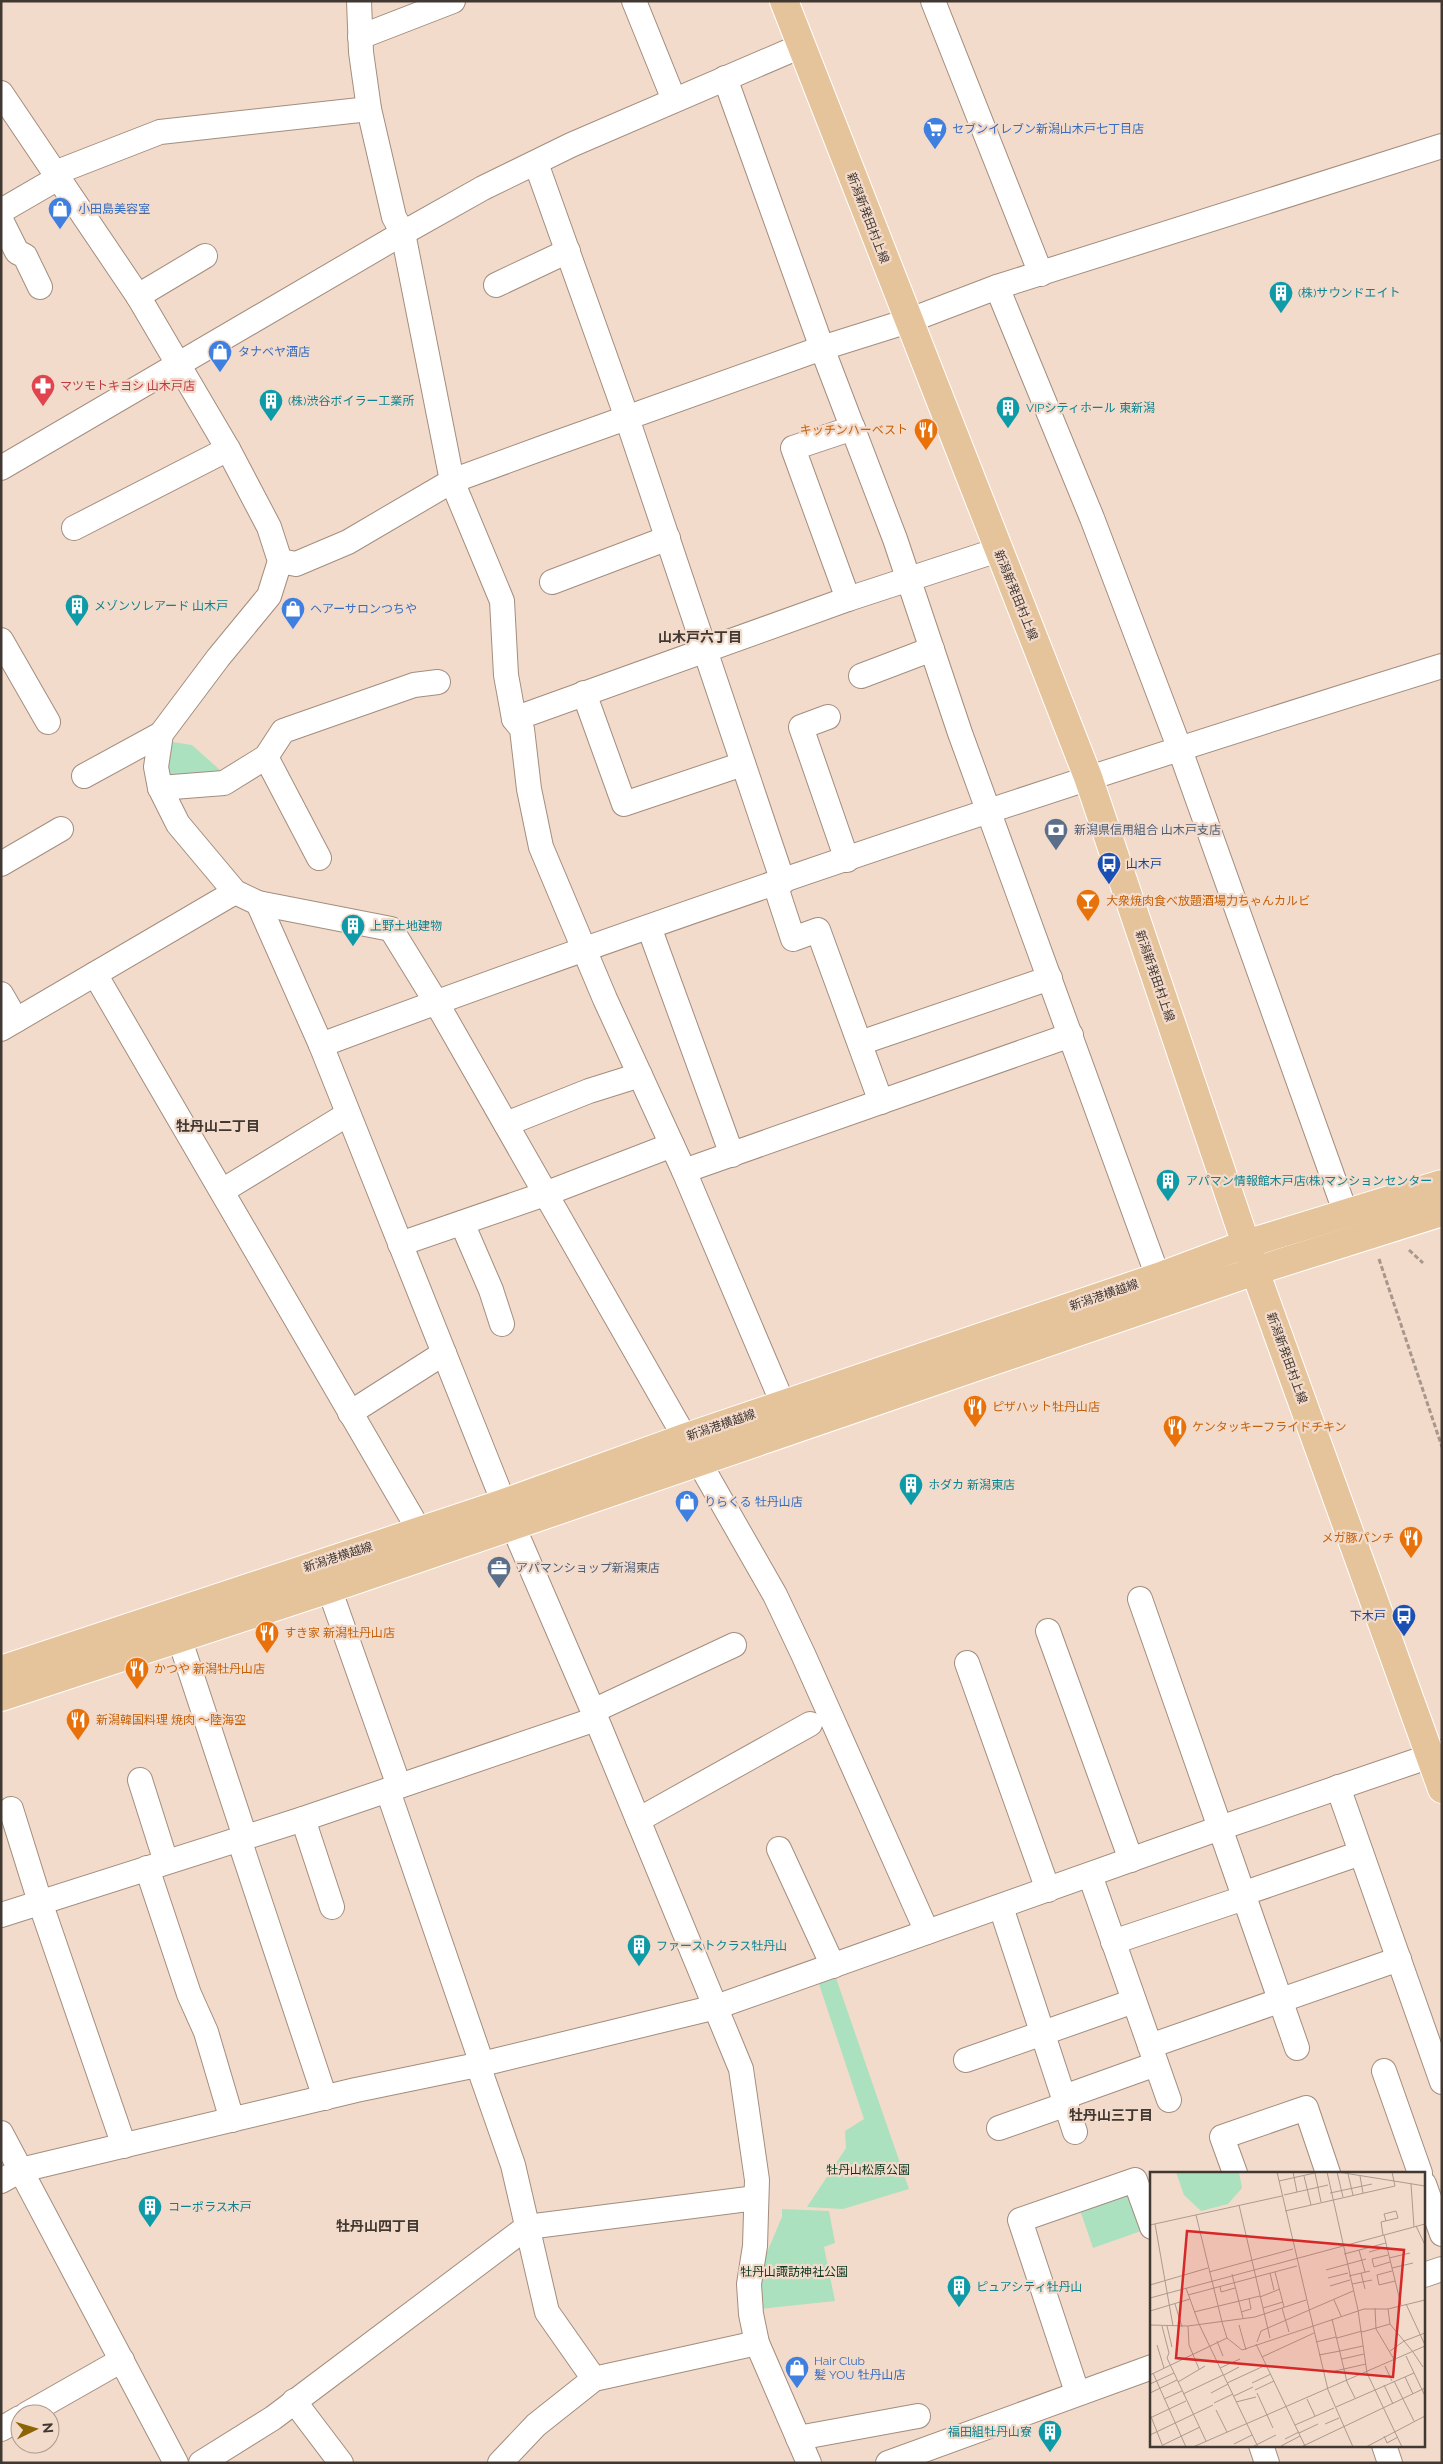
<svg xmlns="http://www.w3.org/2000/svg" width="1443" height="2464" viewBox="0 0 1443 2464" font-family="Raleway,'Noto Sans JP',sans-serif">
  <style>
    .green { fill: #abe1bf }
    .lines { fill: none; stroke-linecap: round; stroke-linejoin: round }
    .minor-casing { stroke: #a38d7e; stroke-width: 26 }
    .primary-casing { stroke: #fff; stroke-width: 30 }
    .path { stroke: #a9978b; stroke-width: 3; stroke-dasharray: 5 2.5; stroke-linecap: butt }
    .minor { stroke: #fff; stroke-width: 24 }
    .primary { stroke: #e5c49b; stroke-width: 28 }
    .labels { text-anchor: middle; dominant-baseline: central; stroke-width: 4.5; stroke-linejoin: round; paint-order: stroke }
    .shop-label { font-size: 12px; fill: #366cbe; stroke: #f3dbcb; text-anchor: start }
    .street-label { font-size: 12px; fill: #423832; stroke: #f3dbcb }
    .culture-label { font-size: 12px; fill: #0d838f; stroke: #f3dbcb; text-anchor: start }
    .health-label { font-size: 12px; fill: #be3a42; stroke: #f3dbcb; text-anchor: start }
    .food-label { font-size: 12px; fill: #c56008; stroke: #f3dbcb; text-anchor: start }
    .service-label { font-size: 12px; fill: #4e5e75; stroke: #f3dbcb; text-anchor: start }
    .transit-label { font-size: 12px; fill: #164399; stroke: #f3dbcb; text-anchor: start }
    .park-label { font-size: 12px; fill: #093720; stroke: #f3dbcb }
    .neighbourhood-label { font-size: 14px; font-weight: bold; fill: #423832; stroke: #f3dbcb }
    .inset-road { fill: none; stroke: #ac9a8e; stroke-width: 1 }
    .view { fill: #d62828; fill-opacity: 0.15; stroke: #d62828; stroke-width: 2.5 }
    .inset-edge { fill: none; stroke: #423832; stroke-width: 2.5 }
  </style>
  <rect width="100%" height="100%" fill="#f3dbcb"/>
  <g class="green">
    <path d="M160,740L192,745L230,779L160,788Z"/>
    <path d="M836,1978L909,2189L843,2209L807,2207L846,2148L845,2131L864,2119L819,1984Z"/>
    <path d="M1128,2191L1141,2231L1093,2248L1079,2207Z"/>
    <path d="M782,2209L829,2211L835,2243L824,2247L835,2301L759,2309V2271L782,2217Z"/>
  </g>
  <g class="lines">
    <defs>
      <g id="minor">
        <path d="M359,1L361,52L369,109L394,217L403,233L452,481L502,601L506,675L514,719L522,729L529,789L541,847L605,999L684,1171L783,1404"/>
        <path d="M634,1L674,100"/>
        <path d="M933,1L1041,274"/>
        <path d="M360,37L453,1"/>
        <path d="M725,78L822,348L895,539L960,733L1158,1277"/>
        <path d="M1,93L138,296L228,449L269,527L280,561L269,596L218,658L161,734L156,767L160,788L178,824L235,892L258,903L321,1045L513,1526L593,1711L741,2069L757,2180L755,2246L749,2284L751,2314L757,2343L809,2463"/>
        <path d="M536,163L627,418L783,882"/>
        <path d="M1,211L58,178L65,169L160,132L369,109"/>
        <path d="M1,220L17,252L25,256L40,287"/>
        <path d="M496,285L568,251"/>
        <path d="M997,287L1092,518L1179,747L1346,1214"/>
        <path d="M138,296L205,256"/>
        <path d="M1,468L403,233L483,188L571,145L801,46"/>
        <path d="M74,528L228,449"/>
        <path d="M280,561L296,564L348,542L452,481L545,447L822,348L908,321L997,287L1442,146"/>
        <path d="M552,582L668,538"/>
        <path d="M848,599L793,448L853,428"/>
        <path d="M1,640L48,722"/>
        <path d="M861,676L932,649"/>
        <path d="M584,693L624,804L743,764"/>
        <path d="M828,717L801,727L847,860"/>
        <path d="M514,719L848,599L998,550"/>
        <path d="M266,757L319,858"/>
        <path d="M84,776L161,734"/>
        <path d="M160,788L224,783L266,757L283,731L414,685L438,682"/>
        <path d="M1,864L61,829"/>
        <path d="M775,884L793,939L818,930L881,1102"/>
        <path d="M258,903L391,929L436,1002L775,1595L803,1654L927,1932"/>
        <path d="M649,927L732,1155"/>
        <path d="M95,974L419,1530"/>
        <path d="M1,994L16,1020"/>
        <path d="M1,1029L235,892"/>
        <path d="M860,1043L1050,978"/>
        <path d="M321,1045C690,907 1065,783 1442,666"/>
        <path d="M506,1124L589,1091L640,1075"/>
        <path d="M684,1171L1071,1035"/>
        <path d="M222,1191L348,1114"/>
        <path d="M462,1223L491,1290L502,1324"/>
        <path d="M400,1244L545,1194L672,1145"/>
        <path d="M350,1413L444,1353"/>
        <path d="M323,1571L399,1786"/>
        <path d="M1140,1599L1297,2048"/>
        <path d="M174,1622L245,1837"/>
        <path d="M1048,1631L1131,1860"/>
        <path d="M967,1663L1048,1890"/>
        <path d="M593,1711L734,1645"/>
        <path d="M140,1780L166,1862"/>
        <path d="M1338,1787L1442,2082"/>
        <path d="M388,1791L482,2064"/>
        <path d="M11,1809L40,1902L124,2146"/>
        <path d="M303,1819L332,1907"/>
        <path d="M638,1820L810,1724"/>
        <path d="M239,1839L325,2098"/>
        <path d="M779,1849L833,1966"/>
        <path d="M147,1868L189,1994L206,2032L232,2120"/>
        <path d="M1090,1875L1169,2100"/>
        <path d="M1242,1894L1361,1853"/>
        <path d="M1001,1907L1075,2132"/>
        <path d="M1,1915L303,1819L596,1719"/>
        <path d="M1113,1942L1244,1898"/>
        <path d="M1150,2046L1399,1959"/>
        <path d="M966,2060L1134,2001"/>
        <path d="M478,2065L513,2165L547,2312L594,2379"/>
        <path d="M1384,2071L1420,2173"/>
        <path d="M1064,2097L1156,2064"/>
        <path d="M999,2128L1067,2104"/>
        <path d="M1,2133L176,2463"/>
        <path d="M1235,2173L1222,2137L1306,2108L1328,2173"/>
        <path d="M1,2181L21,2170L356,2090L482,2064L716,2007L1220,1828L1442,1752"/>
        <path d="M1424,2184L1442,2234"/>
        <path d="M1424,2275L1442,2269"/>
        <path d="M1077,2392L1020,2220L1135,2180L1152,2227"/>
        <path d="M294,2401L341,2463"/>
        <path d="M27,2414L122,2360"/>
        <path d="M1,2429L20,2418"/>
        <path d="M798,2438L918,2416"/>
        <path d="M1261,2445L1267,2463"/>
        <path d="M1384,2445L1390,2463"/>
        <path d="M201,2463L273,2418L527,2227L756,2198"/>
        <path d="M500,2463L536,2425L594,2379L757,2343"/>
        <path d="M888,2463L1152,2367"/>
      </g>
      <g id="primary">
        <path d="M784,1L1088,777L1255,1271L1442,1789"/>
        <path d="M1,1670L504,1503L684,1438L1158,1277L1246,1244L1442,1184"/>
        <path d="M1,1697L329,1589L1255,1271L1442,1212"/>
      </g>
    </defs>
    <use href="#minor" class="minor-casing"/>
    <use href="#primary" class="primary-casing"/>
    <g class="path">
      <path d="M1409,1250L1423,1263"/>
      <path d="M1379,1259L1442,1447"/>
    </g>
    <use href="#minor" class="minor"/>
    <use href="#primary" class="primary"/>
  </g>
  <defs>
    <symbol id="supermarket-pin" viewBox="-11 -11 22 30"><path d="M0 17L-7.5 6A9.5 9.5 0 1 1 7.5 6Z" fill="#3f7fe0" stroke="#f3dbcb"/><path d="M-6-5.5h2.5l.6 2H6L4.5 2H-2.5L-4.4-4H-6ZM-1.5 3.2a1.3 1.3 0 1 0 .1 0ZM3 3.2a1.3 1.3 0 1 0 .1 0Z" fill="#fff"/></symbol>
    <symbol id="shop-pin" viewBox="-11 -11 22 30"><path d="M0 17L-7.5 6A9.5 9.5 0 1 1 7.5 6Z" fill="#3f7fe0" stroke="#f3dbcb"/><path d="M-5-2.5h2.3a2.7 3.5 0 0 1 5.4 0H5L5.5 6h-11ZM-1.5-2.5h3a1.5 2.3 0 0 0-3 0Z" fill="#fff"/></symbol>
    <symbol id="building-pin" viewBox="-11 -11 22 30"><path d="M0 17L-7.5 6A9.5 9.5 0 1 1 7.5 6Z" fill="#0f9aa8" stroke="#f3dbcb"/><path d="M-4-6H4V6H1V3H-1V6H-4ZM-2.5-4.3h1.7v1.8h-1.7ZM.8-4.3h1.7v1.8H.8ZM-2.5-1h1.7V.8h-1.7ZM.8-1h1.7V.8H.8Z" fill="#fff"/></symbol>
    <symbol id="pharmacy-pin" viewBox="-11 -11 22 30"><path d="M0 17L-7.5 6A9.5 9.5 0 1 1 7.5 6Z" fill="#e0444e" stroke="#f3dbcb"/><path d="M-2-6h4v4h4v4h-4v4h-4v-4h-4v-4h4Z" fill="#fff"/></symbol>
    <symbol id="restaurant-pin" viewBox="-11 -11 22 30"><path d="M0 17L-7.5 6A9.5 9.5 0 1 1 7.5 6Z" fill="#e8710a" stroke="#f3dbcb"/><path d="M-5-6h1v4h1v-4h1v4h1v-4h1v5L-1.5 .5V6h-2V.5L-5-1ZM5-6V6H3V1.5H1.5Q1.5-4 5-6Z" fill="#fff"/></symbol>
    <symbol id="bank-pin" viewBox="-11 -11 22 30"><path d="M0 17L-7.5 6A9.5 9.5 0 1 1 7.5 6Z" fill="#5c6f8a" stroke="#f3dbcb"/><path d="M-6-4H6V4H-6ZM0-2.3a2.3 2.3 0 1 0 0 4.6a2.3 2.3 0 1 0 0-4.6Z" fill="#fff"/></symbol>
    <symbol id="bus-pin" viewBox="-11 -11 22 30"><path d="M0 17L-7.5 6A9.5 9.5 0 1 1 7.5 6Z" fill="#1a4fb4" stroke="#f3dbcb"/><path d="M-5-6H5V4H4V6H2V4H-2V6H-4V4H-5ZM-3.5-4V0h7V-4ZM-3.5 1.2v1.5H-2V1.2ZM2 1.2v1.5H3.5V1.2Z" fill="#fff"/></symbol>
    <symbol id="bar-pin" viewBox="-11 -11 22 30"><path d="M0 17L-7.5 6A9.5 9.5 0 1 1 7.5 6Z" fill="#e8710a" stroke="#f3dbcb"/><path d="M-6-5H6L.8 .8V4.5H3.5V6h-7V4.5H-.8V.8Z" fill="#fff"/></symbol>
    <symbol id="office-pin" viewBox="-11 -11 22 30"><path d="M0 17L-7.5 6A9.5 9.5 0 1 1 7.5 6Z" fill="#5c6f8a" stroke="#f3dbcb"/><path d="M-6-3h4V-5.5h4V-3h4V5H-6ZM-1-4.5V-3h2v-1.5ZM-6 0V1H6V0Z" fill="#fff"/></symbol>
  </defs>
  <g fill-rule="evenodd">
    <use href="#supermarket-pin" x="921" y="115" width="28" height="38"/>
    <use href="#shop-pin" x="46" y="195" width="28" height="38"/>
    <use href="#building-pin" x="1267" y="279" width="28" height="38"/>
    <use href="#shop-pin" x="206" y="338" width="28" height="38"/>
    <use href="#pharmacy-pin" x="29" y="372" width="28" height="38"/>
    <use href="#building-pin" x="257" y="387" width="28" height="38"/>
    <use href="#building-pin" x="994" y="394" width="28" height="38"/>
    <use href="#restaurant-pin" x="912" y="416" width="28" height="38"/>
    <use href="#building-pin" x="63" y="592" width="28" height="38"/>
    <use href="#shop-pin" x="279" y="595" width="28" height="38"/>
    <use href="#bank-pin" x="1042" y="816" width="28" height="38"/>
    <use href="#bus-pin" x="1095" y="850" width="28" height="38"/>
    <use href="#bar-pin" x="1074" y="887" width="28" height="38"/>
    <use href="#building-pin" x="339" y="912" width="28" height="38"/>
    <use href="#building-pin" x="1154" y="1167" width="28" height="38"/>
    <use href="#restaurant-pin" x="961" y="1393" width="28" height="38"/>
    <use href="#restaurant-pin" x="1161" y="1413" width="28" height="38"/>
    <use href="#building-pin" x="897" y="1471" width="28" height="38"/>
    <use href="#shop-pin" x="673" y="1488" width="28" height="38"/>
    <use href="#restaurant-pin" x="1397" y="1524" width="28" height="38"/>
    <use href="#office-pin" x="485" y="1554" width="28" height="38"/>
    <use href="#bus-pin" x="1390" y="1602" width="28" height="38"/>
    <use href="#restaurant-pin" x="253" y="1619" width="28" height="38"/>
    <use href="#restaurant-pin" x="123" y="1655" width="28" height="38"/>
    <use href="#restaurant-pin" x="64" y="1706" width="28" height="38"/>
    <use href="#building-pin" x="625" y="1932" width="28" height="38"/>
    <use href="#building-pin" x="136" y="2193" width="28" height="38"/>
    <use href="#building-pin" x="945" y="2273" width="28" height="38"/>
    <use href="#shop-pin" x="783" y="2354" width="28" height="38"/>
    <use href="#building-pin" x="1036" y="2418" width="28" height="38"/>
  </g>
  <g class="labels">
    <g class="shop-label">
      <text x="952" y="129">セブンイレブン新潟山木戸七丁目店</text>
      <text x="78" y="209">小田島美容室</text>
      <text x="238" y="352">タナベヤ酒店</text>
      <text x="310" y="609">ヘアーサロンつちや</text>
      <text x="704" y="1502">りらくる 牡丹山店</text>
      <text x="814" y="2361">Hair Club<tspan x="814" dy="14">髪 YOU 牡丹山店</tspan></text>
    </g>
    <g class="street-label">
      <text transform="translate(868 218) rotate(69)">新潟新発田村上線</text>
      <text transform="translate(1016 595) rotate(68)">新潟新発田村上線</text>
      <text transform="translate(1155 976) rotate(71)">新潟新発田村上線</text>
      <text transform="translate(1104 1295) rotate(-19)">新潟港横越線</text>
      <text transform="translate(1287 1358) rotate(70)">新潟新発田村上線</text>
      <text transform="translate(721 1425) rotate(-19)">新潟港横越線</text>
      <text transform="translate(338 1557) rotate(-18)">新潟港横越線</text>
    </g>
    <g class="culture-label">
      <text x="1298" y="293">(株)サウンドエイト</text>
      <text x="288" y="401">(株)渋谷ボイラー工業所</text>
      <text x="1026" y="408">VIPシティホール 東新潟</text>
      <text x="94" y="606">メゾンソレアード 山木戸</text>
      <text x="370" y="926">上野土地建物</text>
      <text x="1186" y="1181">アパマン情報館木戸店(株)マンションセンター</text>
      <text x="928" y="1485">ホダカ 新潟東店</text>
      <text x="656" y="1946">ファーストクラス牡丹山</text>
      <text x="168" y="2207">コーポラス木戸</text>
      <text x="976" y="2287">ピュアシティ牡丹山</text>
      <text x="1032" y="2432" text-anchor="end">福田組牡丹山寮</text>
    </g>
    <g class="health-label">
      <text x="60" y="386">マツモトキヨシ 山木戸店</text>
    </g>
    <g class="food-label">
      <text x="908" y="430" text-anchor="end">キッチンハーベスト</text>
      <text x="1106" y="901">大衆焼肉食べ放題酒場力ちゃんカルビ</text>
      <text x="992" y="1407">ピザハット牡丹山店</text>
      <text x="1192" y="1427">ケンタッキーフライドチキン</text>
      <text x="1394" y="1538" text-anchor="end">メガ豚パンチ</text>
      <text x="284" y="1633">すき家 新潟牡丹山店</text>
      <text x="154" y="1669">かつや 新潟牡丹山店</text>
      <text x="96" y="1720">新潟韓国料理 焼肉 ～陸海空</text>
    </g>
    <g class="service-label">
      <text x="1074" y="830">新潟県信用組合 山木戸支店</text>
      <text x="516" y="1568">アパマンショップ新潟東店</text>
    </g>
    <g class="transit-label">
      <text x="1126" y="864">山木戸</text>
      <text x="1386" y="1616" text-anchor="end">下木戸</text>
    </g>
    <g class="park-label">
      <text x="868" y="2170">牡丹山松原公園</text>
      <text x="794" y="2272">牡丹山諏訪神社公園</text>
    </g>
    <g class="neighbourhood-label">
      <text x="700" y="637">山木戸六丁目</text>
      <text x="218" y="1126">牡丹山二丁目</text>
      <text x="1111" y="2115">牡丹山三丁目</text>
      <text x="378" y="2226">牡丹山四丁目</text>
    </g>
  </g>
  <g transform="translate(1150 2172)">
    <rect width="275" height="275" fill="#f3dbcb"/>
    <path d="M26,0H89L92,16L78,32L51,39L34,23Z" fill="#abe1bf"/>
    <path class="inset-road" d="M127,0L178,218L203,275M143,0L147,20M177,0L208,138L217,201L252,275M187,0L193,25M188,0L275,14M165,1L171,30M198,2L203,23M154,4L161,33M210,4L213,21M129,9L169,0M261,12L264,55M180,21L222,12M134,23L178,13M89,33L120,166M135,39L245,14L242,0M46,43L72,150L77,166L92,178L214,137H238L275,128M5,52L23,154M0,53L132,24M266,54L275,73M233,63L231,50L248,46L246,39L234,42L236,49M234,63L251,133M209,78L215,100M219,80L237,75M194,82L236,71M238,83L222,87L224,95L240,90M239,86L260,81M242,96L263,91M176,98L216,87M242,99L227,103L229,113L245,109M59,100L143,77M125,100L134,135M120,101L124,118M211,101L215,117M82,102L93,146M199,104L220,99M178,106L198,101M202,112L222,108M0,113L58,96M70,114L71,120L85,116M180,114L200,108M36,116L49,152L108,275M38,123L147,94M110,125L130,117M0,126L275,52M184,128L191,144M25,132L32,155M256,132L275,173M113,136L133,130M132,136L139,160M225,136L226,157L245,189M238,137L240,152L263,180M0,139L40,127M44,140L110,124M91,140L101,137L99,126M182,147L197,210M0,153L38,154L105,145L156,128M89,153L96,178M12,154L19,181L17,186L56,269M17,154L22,175M38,154L39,173L49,197M212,160L240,152M187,166L212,159M67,169L73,184M107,170L111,159L203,119M166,170L186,165M106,172L155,274M7,173L14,196M190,179L213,174M240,179L254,169L275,161M263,180L273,195M169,183L190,179M256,184L275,224M112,185L164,161M192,187L214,182M235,194L242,209M70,196L90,187M185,199L216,192M3,201L36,275M0,203L77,166M74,203L89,195M255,205L263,222M244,209L264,249M28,210L55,194M197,210L205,226M77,211L116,193M102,211L121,202M0,212L24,201M234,213L243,232M105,218L124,209M0,221L27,208M61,221L78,212M107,221L123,256M33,222L73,203M84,224L103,215M14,227L32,219M157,227L165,244M86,230L106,225M64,231L83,222M186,235L264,201M66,238L77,260M0,242L13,275M0,246L36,229M175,252L189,246M145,253L184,236M149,261L168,252M0,263L63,233M234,264L237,271L248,265M135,267L149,260M84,272L102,263M13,273L50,255M131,274L150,264M43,275L275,174M102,275L126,263M151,275L275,216M216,275L275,244"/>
    <path class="view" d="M37,59L254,78L243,205L26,186Z"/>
    <rect width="275" height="275" class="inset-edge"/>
  </g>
  <rect width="1443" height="2464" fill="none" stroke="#423832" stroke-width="5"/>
  <g transform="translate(35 2429) rotate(85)"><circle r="24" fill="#f3dbcb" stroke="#ac9a8e"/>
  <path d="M0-4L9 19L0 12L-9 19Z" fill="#8c6406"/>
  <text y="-8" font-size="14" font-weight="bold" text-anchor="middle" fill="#423832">N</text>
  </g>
</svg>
